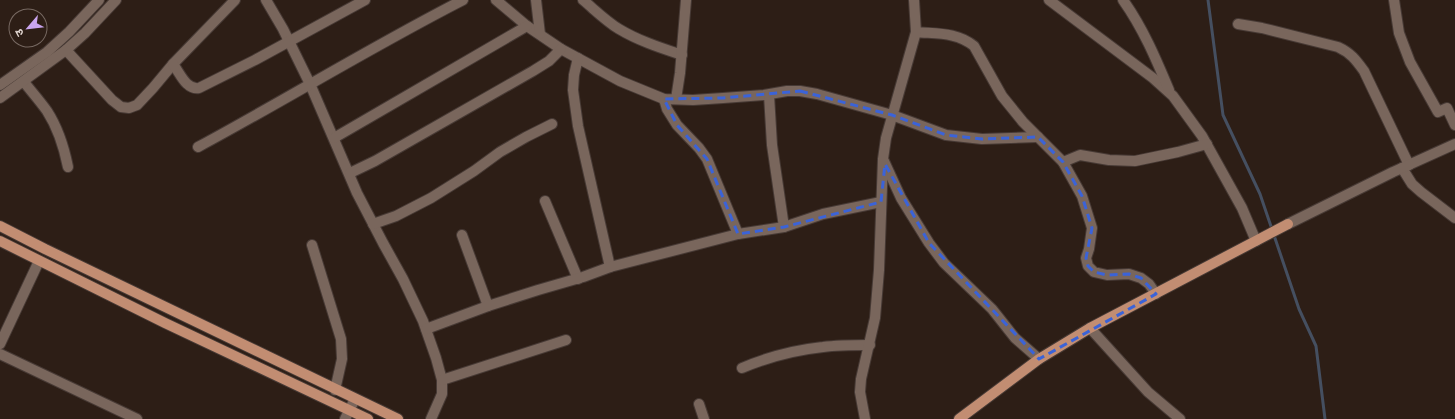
<svg xmlns="http://www.w3.org/2000/svg" width="1455" height="419" viewBox="0 0 1455 419" font-family="'Fira Sans','Noto Sans Devanagari',sans-serif">
  <style>
    .lines { fill: none; stroke-linecap: round; stroke-linejoin: round }
    .stream { stroke: #454f60; stroke-width: 3 }
    .minor-casing { stroke: #473a35; stroke-width: 12 }
    .major-casing { stroke: #473a35; stroke-width: 12 }
    .minor { stroke: #79665c; stroke-width: 10 }
    .major { stroke: #c28d72; stroke-width: 10 }
    .marked { fill: none; stroke: #3b63d8; stroke-width: 3; stroke-dasharray: 8 5; stroke-linejoin: round }
  </style>
  <rect width="100%" height="100%" fill="#2d1e16"/>
  <g class="lines">
    <path class="stream" d="M1208,0L1223,115L1260,194L1299,309L1316,346L1325,419"/>
    <defs>
      <g id="minor">
        <path d="M266,0L283,29L310,84L357,193L383,243L403,279L423,321L436,358L442,380V394L431,419"/>
        <path d="M496,0L527,26L561,49L620,81L664,99L693,100L723,98L764,95L787,91H800L817,94L892,115L946,135L982,139L1038,137"/>
        <path d="M536,0L540,34"/>
        <path d="M583,0C595,10 606,21 619,29C639,41 661,48 682,55"/>
        <path d="M1049,0L1153,78L1173,96L1202,136L1242,208L1256,241"/>
        <path d="M1123,0C1143,28 1156,59 1169,90"/>
        <path d="M1394,0L1399,33L1410,62L1438,112L1447,108L1455,125"/>
        <path d="M1238,24L1262,28L1338,47C1351,53 1356,60 1364,71L1409,165"/>
        <path d="M916,32C937,34 957,32 974,46L1002,96L1023,122L1063,162L1082,196L1092,228L1089,249L1086,258L1088,266L1094,272L1107,275L1129,274L1141,278L1149,284L1156,294"/>
        <path d="M66,50L112,100L121,107L129,108L137,105L153,88L173,64L235,0"/>
        <path d="M578,58L574,75L573,90L578,126L610,267"/>
        <path d="M173,64C180,73 186,90 199,88L255,60L365,0"/>
        <path d="M24,82C31,91 40,101 47,111C58,128 64,147 68,167"/>
        <path d="M0,85L47,52L69,32L99,0"/>
        <path d="M769,95L772,145L784,227"/>
        <path d="M0,98L66,50L85,33L116,0"/>
        <path d="M664,99L667,109L677,125L699,148L707,159L738,234"/>
        <path d="M676,99L680,73L686,0"/>
        <path d="M334,138L527,26"/>
        <path d="M198,147C287,99 373,46 463,0"/>
        <path d="M884,161L901,198L929,243L944,263L992,309L1015,338L1039,359"/>
        <path d="M1063,162L1080,155L1109,160L1135,161L1178,152L1207,144"/>
        <path d="M1402,168L1412,184L1421,192L1455,218"/>
        <path d="M350,173L375,161L533,71L549,61L561,49"/>
        <path d="M545,201L578,279"/>
        <path d="M373,224L396,216L431,198L474,171L500,152L526,137L552,124"/>
        <path d="M1288,224L1393,172L1455,144"/>
        <path d="M462,235L488,306"/>
        <path d="M312,245L341,339L342,359L335,390"/>
        <path d="M1090,328L1148,392L1180,419"/>
        <path d="M426,329L488,306L538,290L583,277L610,267L738,234L784,227L823,214L881,202"/>
        <path d="M0,344L39,261"/>
        <path d="M0,354L137,419"/>
        <path d="M742,368C768,357 795,350 823,347C838,345 854,345 870,345"/>
        <path d="M442,380L566,340"/>
        <path d="M699,404L704,419"/>
        <path d="M345,419L355,399"/>
        <path d="M865,419L860,392L861,379L875,318L879,270L883,159L886,138L916,32L914,0"/>
      </g>
      <g id="major">
        <path d="M0,226L45,249L398,419"/>
        <path d="M0,241L165,323L368,419"/>
        <path d="M959,419L1039,359L1090,328L1288,224"/>
      </g>
    </defs>
    <use href="#minor" class="minor-casing"/>
    <use href="#major" class="major-casing"/>
    <use href="#minor" class="minor"/>
    <use href="#major" class="major"/>
  </g>
  <path class="marked" d="M800,91L892,115L946,135L982,139L1038,137L1063,162L1082,196L1092,228L1086,258L1088,266L1094,272L1107,275L1129,274L1141,278L1156,294L1039,359L929,243L885,164L881,202L784,227L738,234L707,159L677,125L664,99L723,98Z"/>
  <g transform="translate(28 28) rotate(242)"><circle r="19" fill="#2d1e16" stroke="#776962"/>
  <path d="M0-3L7 15L0 10L-7 15Z" fill="#c9a5ee"/>
  <text y="-6" font-size="11" font-weight="bold" text-anchor="middle" fill="#e5dad5">उ</text>
  </g>
</svg>
